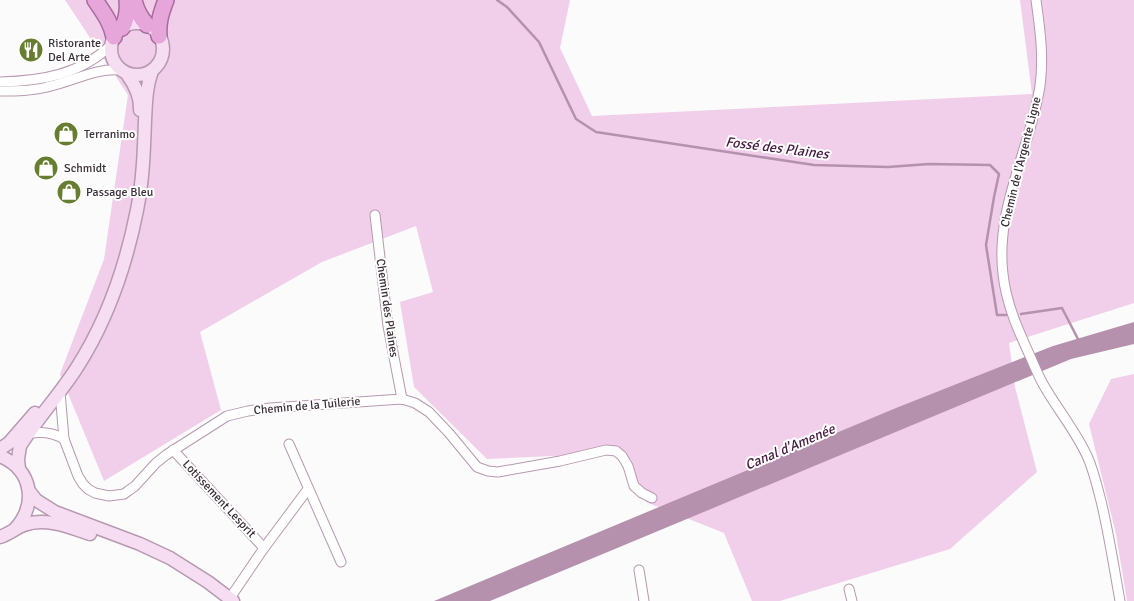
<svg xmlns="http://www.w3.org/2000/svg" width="1134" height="601" viewBox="0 0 1134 601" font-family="Signika,sans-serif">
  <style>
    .green { fill: #f1ceea }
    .water { fill: #b691ae }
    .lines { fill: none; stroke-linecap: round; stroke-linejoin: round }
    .stream { stroke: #b691ae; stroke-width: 2.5 }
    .minor-casing { stroke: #b799b0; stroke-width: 11 }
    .secondary-casing { stroke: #b799b0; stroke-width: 15 }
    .trunk-casing { stroke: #a66d9c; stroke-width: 18 }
    .minor { stroke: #fff; stroke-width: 9 }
    .secondary { stroke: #f6ddf1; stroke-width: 12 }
    .trunk { stroke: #e6a6da; stroke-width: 15 }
    .labels { text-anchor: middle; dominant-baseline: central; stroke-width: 4; stroke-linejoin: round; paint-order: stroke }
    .poi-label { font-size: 12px; fill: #3b2f39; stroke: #fff; text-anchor: start }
    .street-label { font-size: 12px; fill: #3b2f39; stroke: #fff }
    .water-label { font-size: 14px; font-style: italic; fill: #471940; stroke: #fff }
  </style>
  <rect width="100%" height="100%" fill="#fbfbfb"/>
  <g class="green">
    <path d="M65,0H570L560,48L592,116L1032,94L1020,0H1134V303L1009,343L1015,387L1037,472L950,549L780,601H752L724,533L646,502L618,453L487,459L414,387L400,302L433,292L416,226L322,262L200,332L221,410L104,481L60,374L104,259L128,95Z"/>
    <path d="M1134,374V601H1127L1116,534L1089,424L1111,379Z"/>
  </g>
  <path class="water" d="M1134,322V344L1071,359L490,601H434L896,408L1053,346Z"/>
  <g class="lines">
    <g class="stream">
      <path d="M497,0L507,7L539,42L576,119L596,132L814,165L888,167L929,164L990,165L999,174L994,197L986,245L997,315H1006"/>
      <path d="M1021,314L1062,308L1079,341"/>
    </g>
    <defs>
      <g id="minor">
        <path d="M1036,0C1040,29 1044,57 1040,86C1030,149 995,209 1003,274C1006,303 1018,330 1030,356C1034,365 1038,375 1043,384C1057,409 1076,431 1088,458C1094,472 1097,486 1101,501C1109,534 1114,568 1120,601"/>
        <path d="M0,82C41,81 80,75 111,45"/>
        <path d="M0,91C16,91 32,91 47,87C72,82 94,68 120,70"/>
        <path d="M375,215L388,326L402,399"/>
        <path d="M60,392L64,439L78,476L83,484L88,489L95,493L109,496L124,494L128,491L135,486L156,463L166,455L227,416L248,411L270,408L402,399L415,403L429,412L449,433L477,467L488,471L498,472L560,461L606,450L616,451L622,456L628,466L634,486L642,493L652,498"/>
        <path d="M28,434C41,431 52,432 64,439"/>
        <path d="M289,444L341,562"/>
        <path d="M173,450L264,548L308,489"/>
        <path d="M639,570L644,601"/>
        <path d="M849,589L852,601"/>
        <path d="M230,598L264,548"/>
      </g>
      <g id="secondary">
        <circle cx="137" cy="49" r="26"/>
        <path d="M127,74C135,85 141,96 140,110"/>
        <path d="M0,449L9,443L35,413"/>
        <path d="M0,456C32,469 38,504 15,529"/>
        <path d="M19,469L18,459L20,446C37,419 59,395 76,369C107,321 126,266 137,210C143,181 144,150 145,120C146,103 146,87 152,71"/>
        <path d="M29,491L36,500L55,512L140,544L170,558L208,582L233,601"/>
        <path d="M0,537C9,534 16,528 24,525C46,517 69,527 90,534"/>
      </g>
      <g id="trunk">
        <path d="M95,0C103,12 111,22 114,37"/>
        <path d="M134,0C136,10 140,17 147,25"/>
        <path d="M122,28C127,19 128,10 127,0"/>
        <path d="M159,36C158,22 161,13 166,0"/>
      </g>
    </defs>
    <use href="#minor" class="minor-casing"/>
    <use href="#secondary" class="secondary-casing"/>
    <use href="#trunk" class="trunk-casing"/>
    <use href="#minor" class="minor"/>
    <use href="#secondary" class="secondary"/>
    <use href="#trunk" class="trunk"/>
  </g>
  <defs>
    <symbol id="restaurant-disc" viewBox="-11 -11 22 22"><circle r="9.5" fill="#677d2f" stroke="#fff"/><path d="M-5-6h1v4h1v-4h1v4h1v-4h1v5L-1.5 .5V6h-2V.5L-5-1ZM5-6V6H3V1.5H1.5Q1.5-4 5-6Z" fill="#fff"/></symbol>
    <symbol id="shop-disc" viewBox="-11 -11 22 22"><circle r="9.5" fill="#677d2f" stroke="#fff"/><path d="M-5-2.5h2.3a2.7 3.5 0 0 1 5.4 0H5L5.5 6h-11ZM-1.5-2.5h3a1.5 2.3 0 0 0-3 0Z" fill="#fff"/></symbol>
  </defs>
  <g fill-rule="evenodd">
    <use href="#restaurant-disc" x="17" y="36" width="28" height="28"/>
    <use href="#shop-disc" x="52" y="120" width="28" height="28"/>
    <use href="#shop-disc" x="32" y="154" width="28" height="28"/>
    <use href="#shop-disc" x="55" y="178" width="28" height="28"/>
  </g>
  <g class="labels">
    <g class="poi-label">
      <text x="48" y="43">Ristorante<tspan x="48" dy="14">Del Arte</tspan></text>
      <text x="84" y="134">Terranimo</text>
      <text x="64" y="168">Schmidt</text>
      <text x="86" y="192">Passage Bleu</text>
    </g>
    <g class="street-label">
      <text transform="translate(1021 162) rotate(-76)">Chemin de l'Argente Ligne</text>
      <text transform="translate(387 308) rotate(82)">Chemin des Plaines</text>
      <text transform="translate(307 406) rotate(-5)">Chemin de la Tuilerie</text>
      <text transform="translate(219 499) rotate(47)">Lotissement Lesprit</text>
    </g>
    <g class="water-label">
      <text transform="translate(777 148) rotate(7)">Fossé des Plaines</text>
      <text transform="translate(790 447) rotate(-23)">Canal d'Amenée</text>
    </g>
  </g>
</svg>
